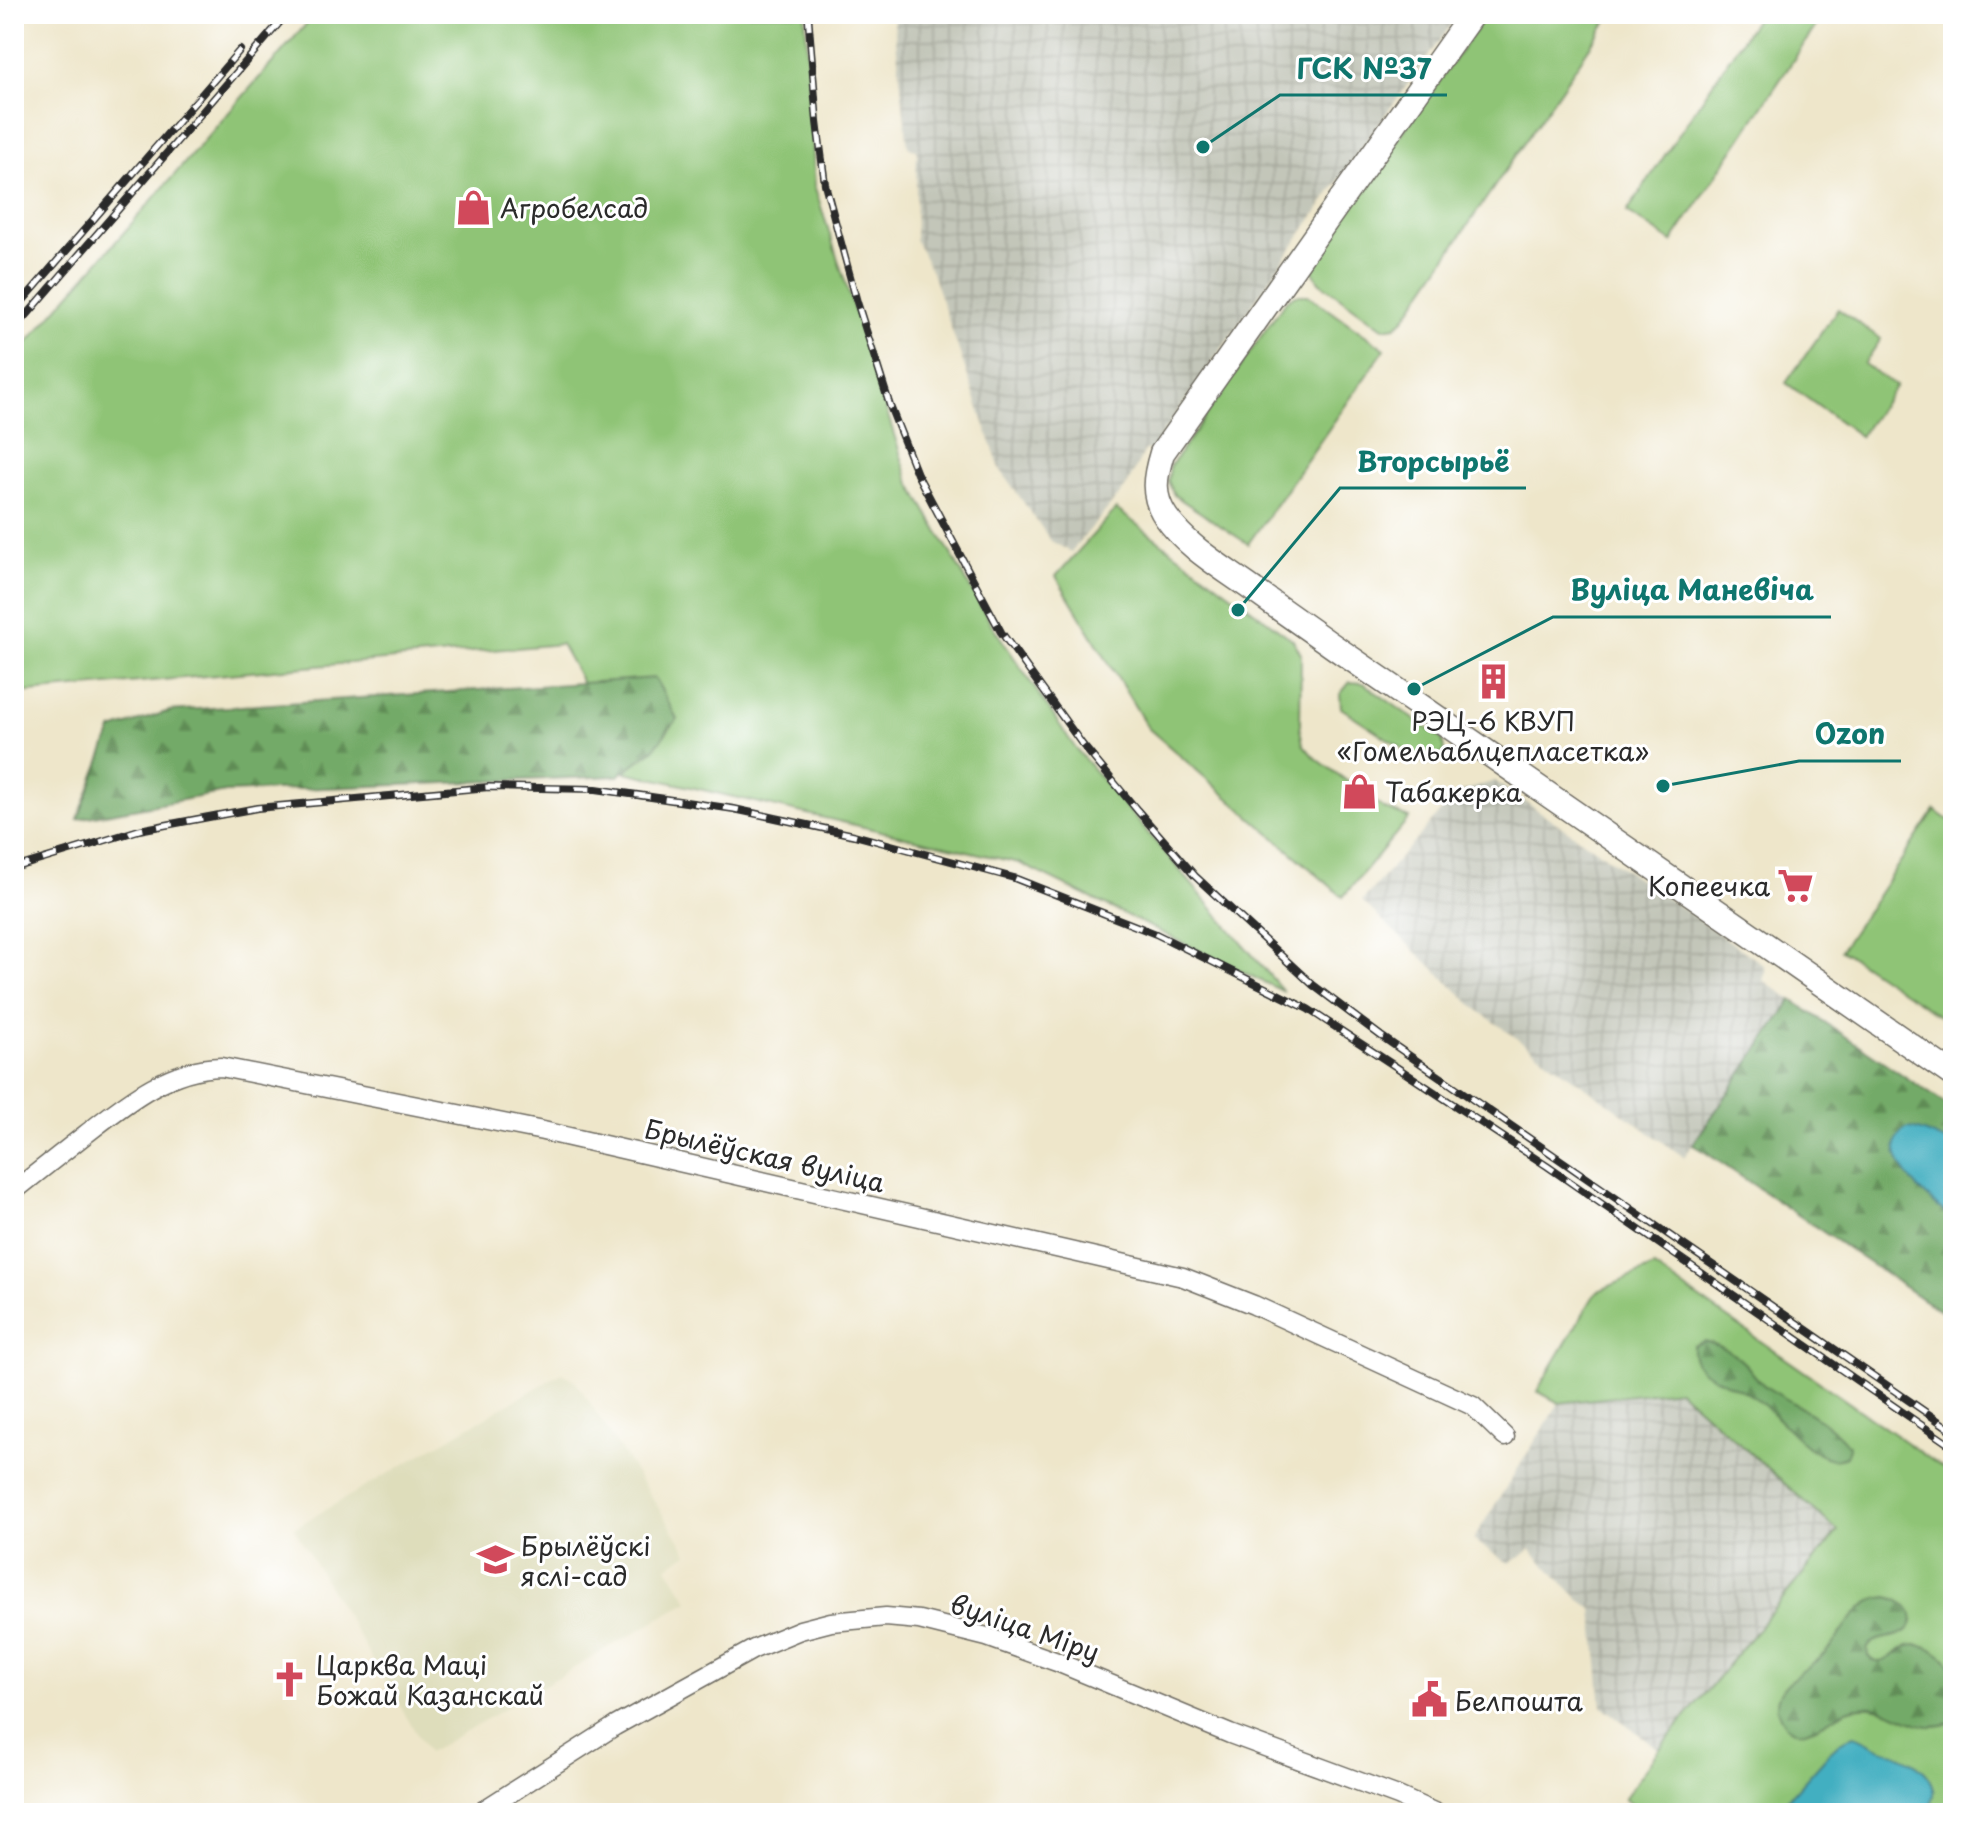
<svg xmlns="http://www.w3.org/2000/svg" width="1967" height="1827" viewBox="0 0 1967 1827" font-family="'Playpen Sans',sans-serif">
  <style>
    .built { fill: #deddbb }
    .industrial { fill: url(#industrial-grid) }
    .green { fill: #8fc476; stroke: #5d7850; stroke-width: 2 }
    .forest { fill: url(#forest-firs); stroke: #4f6a49; stroke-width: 2 }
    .water { fill: #43afc1; stroke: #376d76; stroke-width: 2 }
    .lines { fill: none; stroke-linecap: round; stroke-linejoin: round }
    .street-casing { stroke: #6f6c63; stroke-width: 21 }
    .secondary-casing { stroke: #6f6c63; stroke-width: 27 }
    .street { stroke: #fff; stroke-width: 18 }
    .secondary { stroke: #fff; stroke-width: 24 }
    .rail-casing { stroke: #2b2b2b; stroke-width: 8 }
    .rail { stroke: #fff; stroke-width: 5; stroke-dasharray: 15; stroke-linecap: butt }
    .labels { text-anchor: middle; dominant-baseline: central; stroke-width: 6; stroke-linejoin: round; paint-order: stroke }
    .poi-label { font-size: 26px; fill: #2b2b2b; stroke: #fff; text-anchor: start }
    .street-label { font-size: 26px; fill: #2b2b2b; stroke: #fff }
    .leader { fill: none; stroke: #0f766e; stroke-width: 3 }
    .callout-dot { fill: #0f766e; stroke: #fff; stroke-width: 3 }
    .callout-label { font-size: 28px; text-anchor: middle; font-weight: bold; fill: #0f766e; stroke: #fff; stroke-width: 6; stroke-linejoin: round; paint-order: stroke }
  </style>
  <defs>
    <pattern id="industrial-grid" width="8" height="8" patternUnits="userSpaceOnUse" patternTransform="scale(2)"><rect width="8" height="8" fill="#c3c6b9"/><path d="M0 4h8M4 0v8" fill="none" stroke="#a8aa9f"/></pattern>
    <pattern id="forest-firs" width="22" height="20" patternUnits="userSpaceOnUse" patternTransform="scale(2)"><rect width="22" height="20" fill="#73aa67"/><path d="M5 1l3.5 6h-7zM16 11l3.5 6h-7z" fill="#5f8b55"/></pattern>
  </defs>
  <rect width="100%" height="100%" fill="#fff"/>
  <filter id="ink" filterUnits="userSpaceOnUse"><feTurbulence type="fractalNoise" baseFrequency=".0125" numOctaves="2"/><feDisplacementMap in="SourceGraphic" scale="16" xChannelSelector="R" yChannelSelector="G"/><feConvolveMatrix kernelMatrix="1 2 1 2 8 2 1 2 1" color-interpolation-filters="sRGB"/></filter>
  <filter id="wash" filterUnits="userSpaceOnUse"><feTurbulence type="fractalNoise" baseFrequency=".006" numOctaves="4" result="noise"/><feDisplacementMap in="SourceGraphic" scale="32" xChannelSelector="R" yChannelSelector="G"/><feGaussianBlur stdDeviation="1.8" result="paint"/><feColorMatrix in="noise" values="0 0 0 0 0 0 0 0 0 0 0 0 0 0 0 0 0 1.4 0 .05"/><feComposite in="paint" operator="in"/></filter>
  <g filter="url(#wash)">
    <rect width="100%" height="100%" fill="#eee6ca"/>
    <path class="built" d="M562,1373L575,1380L688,1553L667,1567L689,1601L428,1753L294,1528Z"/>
    <g class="industrial">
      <path d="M893,14H1459L1364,144L1151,450H1145L1126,487L1071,552L1051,541L1000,469L932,273L915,239L917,150L908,147Z"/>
      <path d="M1495,781L1763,964L1766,971L1763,980L1953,1110V1337L1944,1330L1952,1318L1693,1144L1684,1157L1480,1012L1362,901L1457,793Z"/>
      <path d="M1679,1390L1838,1532L1659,1749L1602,1706L1593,1609L1580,1600L1530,1549L1521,1557L1509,1563L1473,1540L1559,1403Z"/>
    </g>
    <g class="green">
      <path d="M315,14H805L815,188L909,481L990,622L1076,749L1284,992L1019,863L595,765L580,678L561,644L18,693L14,695V358Z"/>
      <path d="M1487,14H1612L1404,319L1396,326L1383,328L1319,282L1313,271V258Z"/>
      <path d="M1759,14H1824L1672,242L1627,212Z"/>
      <path d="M1295,295H1308L1385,349L1248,544L1174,495L1168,481L1170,467L1285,302Z"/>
      <path d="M1838,309L1881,339L1864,364L1896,386L1860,436L1786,383Z"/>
      <path d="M1116,509L1293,640L1301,654L1300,729L1303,744L1313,756L1385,809L1409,818L1343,897L1148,728L1056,576Z"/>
      <path d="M1350,682L1363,683L1442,739L1444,750L1438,761L1426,764L1341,708L1340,694Z"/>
      <path d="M1935,810L1953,823V1025L1841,950Z"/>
      <path d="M1654,1267L1953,1475V1813H1644L1624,1799L1659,1749L1838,1531L1679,1390L1559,1403L1537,1391L1596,1292Z"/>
    </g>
    <g class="forest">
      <path d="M655,678L677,719L653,750L618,776L226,792L78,819L112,730L169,711Z"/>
      <path d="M1792,1000L1953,1109L1952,1319L1693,1144Z"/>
      <path d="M1704,1341C1720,1345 1735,1353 1747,1366C1754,1374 1759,1383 1768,1388C1788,1401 1840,1427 1849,1448L1846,1457C1816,1471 1778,1413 1754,1397C1738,1387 1720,1382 1703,1371C1696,1363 1692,1357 1693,1346Z"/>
      <path d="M1888,1597C1902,1600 1921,1613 1908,1629C1898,1640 1881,1635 1871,1644C1866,1649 1867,1650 1868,1656C1872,1660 1873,1662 1879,1662C1888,1662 1894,1653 1902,1649C1921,1638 1942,1652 1953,1668V1721C1921,1737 1901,1710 1871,1707C1863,1706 1855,1707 1847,1710C1833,1716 1807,1738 1792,1730C1779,1723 1773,1705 1780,1693C1789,1677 1814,1665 1826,1652C1840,1638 1849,1617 1865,1605C1872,1599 1879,1598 1888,1597Z"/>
    </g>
    <g class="water">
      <path d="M1908,1128C1924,1129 1938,1139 1953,1144V1218C1933,1205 1869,1150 1908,1128Z"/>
      <path d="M1854,1736C1864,1739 1872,1745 1882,1749C1911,1759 1951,1777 1925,1813H1776L1834,1748L1843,1740Z"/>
    </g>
  </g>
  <g filter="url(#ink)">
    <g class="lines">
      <defs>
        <g id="street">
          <path d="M14,1191C38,1172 62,1153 86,1134C126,1103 168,1068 221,1067L543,1131L1183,1277L1254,1305L1473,1406L1505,1437"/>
          <path d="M479,1813L615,1726L754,1649L800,1630L831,1622L886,1617L919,1620L987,1637L1057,1662L1230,1734L1398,1796L1436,1813"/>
        </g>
        <path id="secondary" d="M1472,14L1162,453C1155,476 1151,495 1166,517C1186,546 1220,566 1248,586C1301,624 1354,661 1407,697C1590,822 1771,949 1953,1075"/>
      </defs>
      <use href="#street" class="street-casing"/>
      <use href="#secondary" class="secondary-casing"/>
      <use href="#street" class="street"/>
      <use href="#secondary" class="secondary"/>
      <defs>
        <g id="rail">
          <path d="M808,14L817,122L825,184L857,302L890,406L917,474L1001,632L1082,744L1137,810L1195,876L1313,985L1381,1036L1953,1431"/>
          <path d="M14,311L240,50"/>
          <path d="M14,330L287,14"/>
          <path d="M14,868L139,830L257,808L489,787L596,789L734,809L854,835L1014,878L1156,934L1308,1009L1547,1166L1953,1447"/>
        </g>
      </defs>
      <use href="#rail" class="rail-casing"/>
      <use href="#rail" class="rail"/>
    </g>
  </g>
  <defs>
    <symbol id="shop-bare" viewBox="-9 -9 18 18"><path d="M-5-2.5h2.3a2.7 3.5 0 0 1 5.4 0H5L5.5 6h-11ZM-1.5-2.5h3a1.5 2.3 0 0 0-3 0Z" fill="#d1495b" stroke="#fff" stroke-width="2.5" paint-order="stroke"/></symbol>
    <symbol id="building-bare" viewBox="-9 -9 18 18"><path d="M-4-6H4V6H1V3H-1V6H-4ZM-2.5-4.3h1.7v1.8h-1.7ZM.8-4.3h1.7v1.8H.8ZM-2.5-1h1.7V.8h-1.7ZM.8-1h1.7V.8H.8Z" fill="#d1495b" stroke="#fff" stroke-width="2.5" paint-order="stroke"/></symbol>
    <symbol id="supermarket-bare" viewBox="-9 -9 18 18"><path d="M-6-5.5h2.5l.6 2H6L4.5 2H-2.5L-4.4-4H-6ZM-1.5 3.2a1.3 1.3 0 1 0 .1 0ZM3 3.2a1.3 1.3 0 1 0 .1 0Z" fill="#d1495b" stroke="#fff" stroke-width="2.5" paint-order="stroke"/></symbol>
    <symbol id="school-bare" viewBox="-9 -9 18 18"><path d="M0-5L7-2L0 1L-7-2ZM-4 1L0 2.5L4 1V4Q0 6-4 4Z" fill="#d1495b" stroke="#fff" stroke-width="2.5" paint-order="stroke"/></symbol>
    <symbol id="church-bare" viewBox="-9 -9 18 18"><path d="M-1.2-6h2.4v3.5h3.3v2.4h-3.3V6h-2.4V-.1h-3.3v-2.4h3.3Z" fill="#d1495b" stroke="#fff" stroke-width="2.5" paint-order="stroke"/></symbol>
    <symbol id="civic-bare" viewBox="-9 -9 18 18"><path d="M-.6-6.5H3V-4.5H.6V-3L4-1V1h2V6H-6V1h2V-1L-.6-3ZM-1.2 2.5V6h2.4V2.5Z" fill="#d1495b" stroke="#fff" stroke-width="2.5" paint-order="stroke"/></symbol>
  </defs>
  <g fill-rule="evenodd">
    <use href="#shop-bare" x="448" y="182" width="51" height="51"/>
    <use href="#building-bare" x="1468" y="656" width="51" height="51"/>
    <use href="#shop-bare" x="1334" y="766" width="51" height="51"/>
    <use href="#supermarket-bare" x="1770" y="860" width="51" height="51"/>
    <use href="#school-bare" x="470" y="1534" width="51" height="51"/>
    <use href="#church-bare" x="264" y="1654" width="51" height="51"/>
    <use href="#civic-bare" x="1404" y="1674" width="51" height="51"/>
  </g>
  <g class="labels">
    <g class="poi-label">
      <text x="500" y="207">Агробелсад</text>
      <text x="1493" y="720" text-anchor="middle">РЭЦ-6 КВУП<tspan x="1493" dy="30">«Гомельаблцепласетка»</tspan></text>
      <text x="1385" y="791">Табакерка</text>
      <text x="1770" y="885" text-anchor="end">Копеечка</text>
      <text x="521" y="1545">Брылёўскі<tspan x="521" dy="30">яслі-сад</tspan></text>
      <text x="316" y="1664">Царква Маці<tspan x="316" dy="30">Божай Казанскай</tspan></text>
      <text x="1455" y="1700">Белпошта</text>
    </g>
    <g class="street-label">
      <text transform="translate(765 1155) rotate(13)">Брылёўская вуліца</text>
      <text transform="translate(1025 1627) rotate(19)">вуліца Міру</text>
    </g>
  </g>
  <path class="leader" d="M1203 147L1280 95H1447M1238 610L1340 488H1526M1414 689L1553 617H1831M1663 786L1799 761H1901"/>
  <g class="callout-dot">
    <circle cx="1203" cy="147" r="8"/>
    <circle cx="1238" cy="610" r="8"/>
    <circle cx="1414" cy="689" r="8"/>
    <circle cx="1663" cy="786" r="8"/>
  </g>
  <g class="callout-label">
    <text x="1364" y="79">ГСК №37</text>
    <text x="1433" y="472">Вторсырьё</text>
    <text x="1692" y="600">Вуліца Маневіча</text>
    <text x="1850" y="744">Ozon</text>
  </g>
  <rect width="1967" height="1827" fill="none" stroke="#fff" stroke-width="48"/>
</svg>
